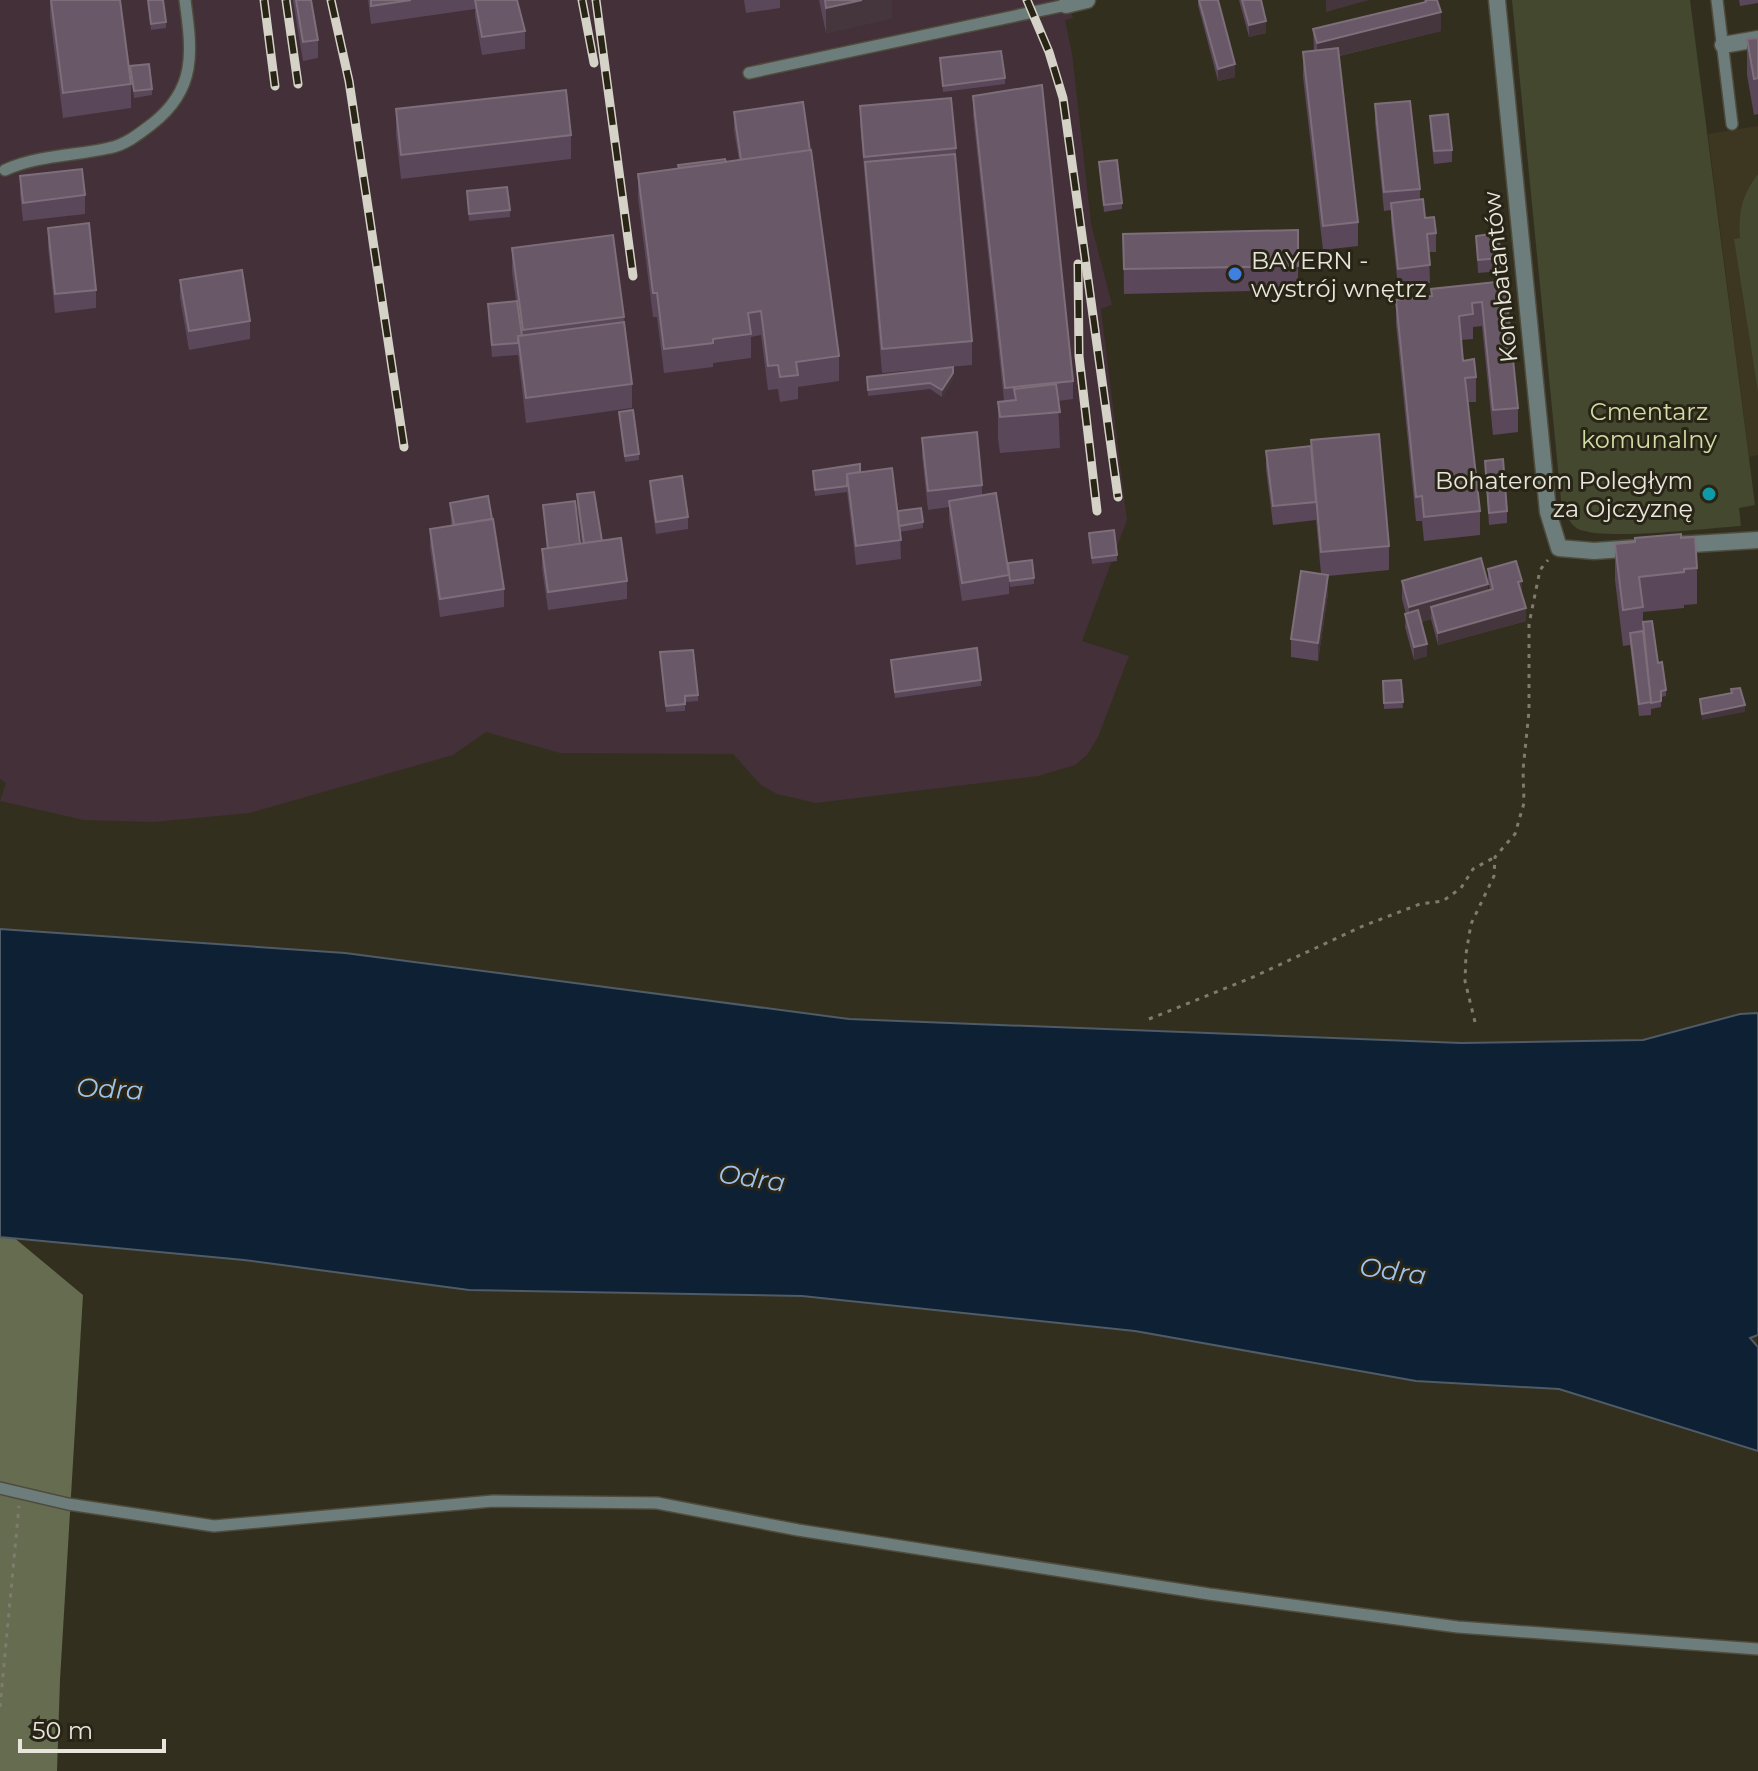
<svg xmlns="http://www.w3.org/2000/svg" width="1758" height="1771" viewBox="0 0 1758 1771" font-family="Montserrat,sans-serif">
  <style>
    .industrial { fill: #433038 }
    .built { fill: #3d3620 }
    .green { fill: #43482f }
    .forest { fill: #666c4f }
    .water { fill: #0e2033; stroke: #4f5b66; stroke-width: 2 }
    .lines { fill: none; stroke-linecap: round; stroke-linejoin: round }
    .service-casing { stroke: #504c3d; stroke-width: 14 }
    .minor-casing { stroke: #504c3d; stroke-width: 19 }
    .path { stroke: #7f7b6e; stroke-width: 3; stroke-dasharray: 4 6; stroke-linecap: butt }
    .service { stroke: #6c7d7b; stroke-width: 11 }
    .minor { stroke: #6c7d7b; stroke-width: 16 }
    .rail-casing { stroke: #d5d2c8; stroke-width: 9 }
    .rail { stroke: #292516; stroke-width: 6; stroke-dasharray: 18; stroke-linecap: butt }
    .wall { fill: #5a475a }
    .shaded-wall { fill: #44363c }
    .building { fill: #695868; stroke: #7d6e7a; stroke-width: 2 }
    .shop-dot { fill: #3f7fe0; stroke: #292516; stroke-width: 3 }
    .culture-dot { fill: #0f9aa8; stroke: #292516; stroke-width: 3 }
    .labels { text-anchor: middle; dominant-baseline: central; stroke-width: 6; stroke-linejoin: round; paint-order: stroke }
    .poi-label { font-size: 24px; fill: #e8e5dc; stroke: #292516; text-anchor: start }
    .street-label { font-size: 24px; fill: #e8e5dc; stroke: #292516 }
    .park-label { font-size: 24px; fill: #d2dca5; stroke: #292516 }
    .water-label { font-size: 26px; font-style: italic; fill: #9dc4ef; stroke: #292516 }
  </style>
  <rect width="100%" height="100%" fill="#332f1f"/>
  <path class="industrial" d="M0,0H1069L1073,18L1065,20L1072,53L1091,223L1112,305L1101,309L1127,520L1082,641L1129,656L1098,737L1087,755L1075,765L1038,776L816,803L777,794L761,785L733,754L560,753L486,732L453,755L250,813L153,822L84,820L0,801L6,783L0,779Z"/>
  <path class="built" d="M1758,126V455L1749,457L1708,134Z"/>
  <g class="green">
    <path d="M1512,0H1690L1755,505L1739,508L1741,526C1708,528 1604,541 1578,529C1571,525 1567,516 1562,510Z"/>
    <path d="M1758,174V392L1734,239L1740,238C1738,212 1742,195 1758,174Z"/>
  </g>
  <path class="forest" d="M0,1226L83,1295L60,1680L57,1771H0Z"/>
  <path class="water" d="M0,929L345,953L849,1019L1461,1043L1643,1040L1740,1014L1758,1013V1335L1750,1338L1758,1347V1451L1559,1389L1416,1381L1135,1331L802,1296L469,1290L244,1260L0,1237Z"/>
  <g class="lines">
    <defs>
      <g id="service">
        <path d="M1717,0L1732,124"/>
        <path d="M749,73L1066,5"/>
        <path d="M5,170C38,155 74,156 109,148C125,145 139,134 152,124C197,89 192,52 185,0"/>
        <path d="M0,1488L68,1504L214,1526L493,1501L657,1503L798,1530L1209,1594L1458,1627L1758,1649"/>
      </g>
      <g id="minor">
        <path d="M1497,0L1548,512L1559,548L1594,551L1637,548"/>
        <path d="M1066,5L1087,0"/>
        <path d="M1723,45L1758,39"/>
        <path d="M1676,545L1758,540"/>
      </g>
    </defs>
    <use href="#service" class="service-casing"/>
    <use href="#minor" class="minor-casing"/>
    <g class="path">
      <path d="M1149,1019L1251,978L1363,926L1420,904L1443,901L1461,888L1473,869L1495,857"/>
      <path d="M1475,1022L1465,981L1466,954L1471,924L1494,876L1495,857L1515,834L1524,803L1523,770L1529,711V624L1540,570L1548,560"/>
      <path d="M0,1707L19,1506"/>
    </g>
    <use href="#service" class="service"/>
    <use href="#minor" class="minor"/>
    <defs>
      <g id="rail">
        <path d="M264,0L275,86"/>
        <path d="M286,0L298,84"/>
        <path d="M331,0L349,81L404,447"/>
        <path d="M582,0L594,63"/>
        <path d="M596,0L633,276"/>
        <path d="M1027,0L1049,52L1063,98L1118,497"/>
        <path d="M1078,264L1079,356L1097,511"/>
      </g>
    </defs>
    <use href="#rail" class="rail-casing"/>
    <use href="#rail" class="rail"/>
  </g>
  <g class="wall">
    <path d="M50,0H120L131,84V108L63,118L50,16Z"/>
    <path d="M148,0L166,22V28L151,30Z"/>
    <path d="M293,0H311L318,40V58L303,61Z"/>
    <path d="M368,0H517L525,31V49L482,55L475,16V9L371,24Z"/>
    <path d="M744,0H780V8L746,13Z"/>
    <path d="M819,0H892V18L826,33Z"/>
    <path d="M1198,0H1218L1235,77L1218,81L1198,5Z"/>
    <path d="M1239,0H1261L1266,33L1249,37Z"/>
    <path d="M1424,0H1437L1441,31L1339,56L1358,222V246L1323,250L1303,77V52L1314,51L1313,29L1424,2Z"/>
    <path d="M1739,0H1758V3L1740,6Z"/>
    <path d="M1758,38V114L1754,115L1747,75V39Z"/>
    <path d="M940,58L1005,78V84L943,92Z"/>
    <path d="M130,66L152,89V95L134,98Z"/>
    <path d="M973,96L1073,381V399L1058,401L1060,448L1000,453L998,438V402L1004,401L973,115Z"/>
    <path d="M1375,104L1420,189V199L1425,218L1436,233V252H1429L1430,283L1398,287L1391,221V210L1384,211L1375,123Z"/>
    <path d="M860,106L956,148V165L972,341V365L882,373L860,124Z"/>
    <path d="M396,109L571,135V159L401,179L396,134Z"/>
    <path d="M734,112L839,356V381L798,387V399L780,402L778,389L768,390L761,335L751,337V358L713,363V367L664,373L657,317H653L638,198V174L739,160L734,130Z"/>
    <path d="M1430,116L1452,150V162L1434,164L1430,129Z"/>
    <path d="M1099,162L1122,203V209L1104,212Z"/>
    <path d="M20,176L85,195V214L23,221L20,194Z"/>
    <path d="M467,197L510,210V217L469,221Z"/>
    <path d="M48,228L96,290V308L55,313L48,247Z"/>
    <path d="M1123,234L1298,266V290L1124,294Z"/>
    <path d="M1476,236L1501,258V271L1478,273Z"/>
    <path d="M512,248L624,317L632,384V408L526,423L518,355L492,357L488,316V304L516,301L512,272Z"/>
    <path d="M180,280L250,321V339L189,350L180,298Z"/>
    <path d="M1505,281L1518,408V432L1493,435L1482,326L1473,327V339L1461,340L1463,361L1476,377V402H1468L1480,511V535L1424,541L1422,521H1416L1396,324V300L1431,296V289Z"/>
    <path d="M867,377L953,379L942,397L930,389L868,396Z"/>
    <path d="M619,412L639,454V460L625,462Z"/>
    <path d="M922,438L982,485V496L1008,568L1034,578V584L1010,587L1009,579V594L962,601L949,519V507L928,510L922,456Z"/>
    <path d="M1266,451L1389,546V570L1328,576V593L1318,661L1291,657V639L1321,574L1316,520L1273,525L1266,469Z"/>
    <path d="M1485,461L1507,511V523L1489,525Z"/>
    <path d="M813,471L860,472L898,511L923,522V528L900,532L901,559L856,565L847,492L815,496Z"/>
    <path d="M650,481L688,517V529L656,534L650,493Z"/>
    <path d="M577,494L602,541L627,581V599L548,610L542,568V549H547L543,505L580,544H582L577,507Z"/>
    <path d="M450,503L504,589V607L440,617L430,547V529L451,525Z"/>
    <path d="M1089,533L1117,555V561L1092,564Z"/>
    <path d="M1681,538L1697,568V604L1684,605V608L1643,612V622L1658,663L1666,690V696L1661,697V707L1651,709V715L1639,716L1630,645L1623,646L1615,580V544Z"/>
    <path d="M1488,569L1522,593L1526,621L1438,645L1431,619L1421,622L1427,656L1414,660L1405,627L1406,614L1402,599V581L1488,591L1490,590L1488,581Z"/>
    <path d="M660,652L698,695V701L685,702V711L666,712Z"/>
    <path d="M891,660L981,680V686L895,698Z"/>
    <path d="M1401,680L1403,708L1384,709L1383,681Z"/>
  </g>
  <g class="shaded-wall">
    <path d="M862,0H892V18L826,33V8Z"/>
    <path d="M1326,0H1369L1326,12Z"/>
    <path d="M1441,12V31L1317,61V43Z"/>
    <path d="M1266,21V33L1249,37V25Z"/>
    <path d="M1235,64V77L1218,81V69Z"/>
    <path d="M953,373V379L942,397V390Z"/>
    <path d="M1328,575V593L1318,661V643Z"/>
    <path d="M1522,581V593L1518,594V582Z"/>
    <path d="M1488,584V603L1431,607V619L1409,626V607Z"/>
    <path d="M1526,608V621L1438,645V633Z"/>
    <path d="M1427,644V656L1414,660V647Z"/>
    <path d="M1745,705V712L1702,720V714Z"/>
  </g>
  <g class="building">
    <path d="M51,0H120L131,84L63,93Z"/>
    <path d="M148,0H163L166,22L151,24Z"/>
    <path d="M296,0H311L318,40L303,42Z"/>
    <path d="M371,0H411L371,6Z"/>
    <path d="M475,0H517L525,31L482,37Z"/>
    <path d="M825,0H862L826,8Z"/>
    <path d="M1199,0H1218L1235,64L1218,69Z"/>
    <path d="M1242,0H1261L1266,21L1249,25Z"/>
    <path d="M1426,0H1437L1441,12L1317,43L1313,29L1426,2Z"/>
    <path d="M1758,38V78L1754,79L1747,39Z"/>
    <path d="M1338,48L1358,222L1323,226L1303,52Z"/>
    <path d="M1001,51L1005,78L943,86L940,58Z"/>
    <path d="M149,64L152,89L134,91L130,66Z"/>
    <path d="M1042,85L1073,381L1005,388L973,96Z"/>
    <path d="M566,90L571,135L401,155L396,109Z"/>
    <path d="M951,98L956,148L864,157L860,106Z"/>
    <path d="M1410,101L1420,189L1384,192L1375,104Z"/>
    <path d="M803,102L810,151L741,160L734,112Z"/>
    <path d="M1448,114L1452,150L1434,151L1430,116Z"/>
    <path d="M811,150L839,356L796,362L798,375L780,377L778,365L768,366L761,311L748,313L751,334L713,339V343L664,349L657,293H653L638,174Z"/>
    <path d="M955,154L972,341L882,349L865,162Z"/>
    <path d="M725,159L726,162L679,168L678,165Z"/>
    <path d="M1117,160L1122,203L1104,205L1099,162Z"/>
    <path d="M82,169L85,195L23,203L20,176Z"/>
    <path d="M507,187L510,210L469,214L467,191Z"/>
    <path d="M1423,199L1425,218L1434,217L1436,233L1427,234L1430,265L1398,269L1391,203Z"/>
    <path d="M89,223L96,290L55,294L48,228Z"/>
    <path d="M1298,230V266L1124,269L1123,234Z"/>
    <path d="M1498,233L1501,258L1478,260L1476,236Z"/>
    <path d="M613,235L624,317L523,330L512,248Z"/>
    <path d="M242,270L250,321L189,331L180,280Z"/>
    <path d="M1505,281L1518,408L1493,410L1482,302L1472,303L1473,314L1459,316L1463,361L1474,359L1476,377L1465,378L1480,511L1424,517L1422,496L1416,497L1396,300L1432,296L1431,289Z"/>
    <path d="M517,301L522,336H518V343L492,345L488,304Z"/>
    <path d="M624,322L632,384L526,398L518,336Z"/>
    <path d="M953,367V373L942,390L930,383L868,390L867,377Z"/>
    <path d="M1056,384L1060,412L1000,417L998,402L1016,400L1014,389Z"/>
    <path d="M633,410L639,454L625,456L619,412Z"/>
    <path d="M977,432L982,485L928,491L922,438Z"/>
    <path d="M1379,434L1389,546L1321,552L1311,440Z"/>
    <path d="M1311,446L1316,502L1273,506L1266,451Z"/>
    <path d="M1503,459L1507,511L1489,513L1485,461Z"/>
    <path d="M860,464V472L847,474V486L815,490L813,471Z"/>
    <path d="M892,468L901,540L856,546L847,474Z"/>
    <path d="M682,476L688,517L656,522L650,481Z"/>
    <path d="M594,492L602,541L584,543L577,494Z"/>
    <path d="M996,493L1009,575L962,583L949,501Z"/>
    <path d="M488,496L492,519L454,525L450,503Z"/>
    <path d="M575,501L580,544L548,549L543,505Z"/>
    <path d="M921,508L923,522L899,526L898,511Z"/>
    <path d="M493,519L504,589L440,599L430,529Z"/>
    <path d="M1114,530L1117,555L1092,558L1089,533Z"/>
    <path d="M1681,534V538L1695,537L1697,568L1684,569V572L1639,577L1643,607L1623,610L1615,544L1635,542V538Z"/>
    <path d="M621,538L627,581L548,592L542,549Z"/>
    <path d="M1481,558L1488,584L1409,607L1402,581Z"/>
    <path d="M1032,560L1034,578L1010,581L1008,563Z"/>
    <path d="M1516,561L1522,581L1518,582L1526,608L1438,633L1431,607L1493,589L1488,569Z"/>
    <path d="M1301,571L1328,575L1318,643L1291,639Z"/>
    <path d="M1418,610L1427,644L1414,647L1405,614Z"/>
    <path d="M1652,621L1658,663L1662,662L1666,690L1661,691V701L1651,703L1643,622Z"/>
    <path d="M1643,631L1651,702L1639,704L1630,633Z"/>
    <path d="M977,648L981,680L895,692L891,660Z"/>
    <path d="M693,650L698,695L685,696V704L666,706L660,652Z"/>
    <path d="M1401,680L1403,702L1384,703L1383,681Z"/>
    <path d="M1740,688L1745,705L1702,714L1700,699L1732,693L1731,689Z"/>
  </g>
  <circle class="shop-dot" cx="1235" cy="274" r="8"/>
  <circle class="culture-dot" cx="1709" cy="494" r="8"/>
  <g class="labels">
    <g class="poi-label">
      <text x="1251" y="260">BAYERN -<tspan x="1251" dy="28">wystrój wnętrz</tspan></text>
      <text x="1693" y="480" text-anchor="end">Bohaterom Poległym<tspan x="1693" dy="28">za Ojczyznę</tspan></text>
    </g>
    <g class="street-label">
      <text transform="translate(1500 277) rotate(-96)">Kombatantów</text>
    </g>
    <g class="park-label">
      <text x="1649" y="411">Cmentarz<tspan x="1649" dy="28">komunalny</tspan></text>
    </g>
    <g class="water-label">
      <text transform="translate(110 1089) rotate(3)">Odra</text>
      <text transform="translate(752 1178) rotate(8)">Odra</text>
      <text transform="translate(1393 1271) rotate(8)">Odra</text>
    </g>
  </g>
  <path d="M20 1739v12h144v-12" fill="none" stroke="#e8e5dc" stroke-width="4"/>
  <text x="32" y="1739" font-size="24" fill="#e8e5dc" stroke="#292516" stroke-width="6" paint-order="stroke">50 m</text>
</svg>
